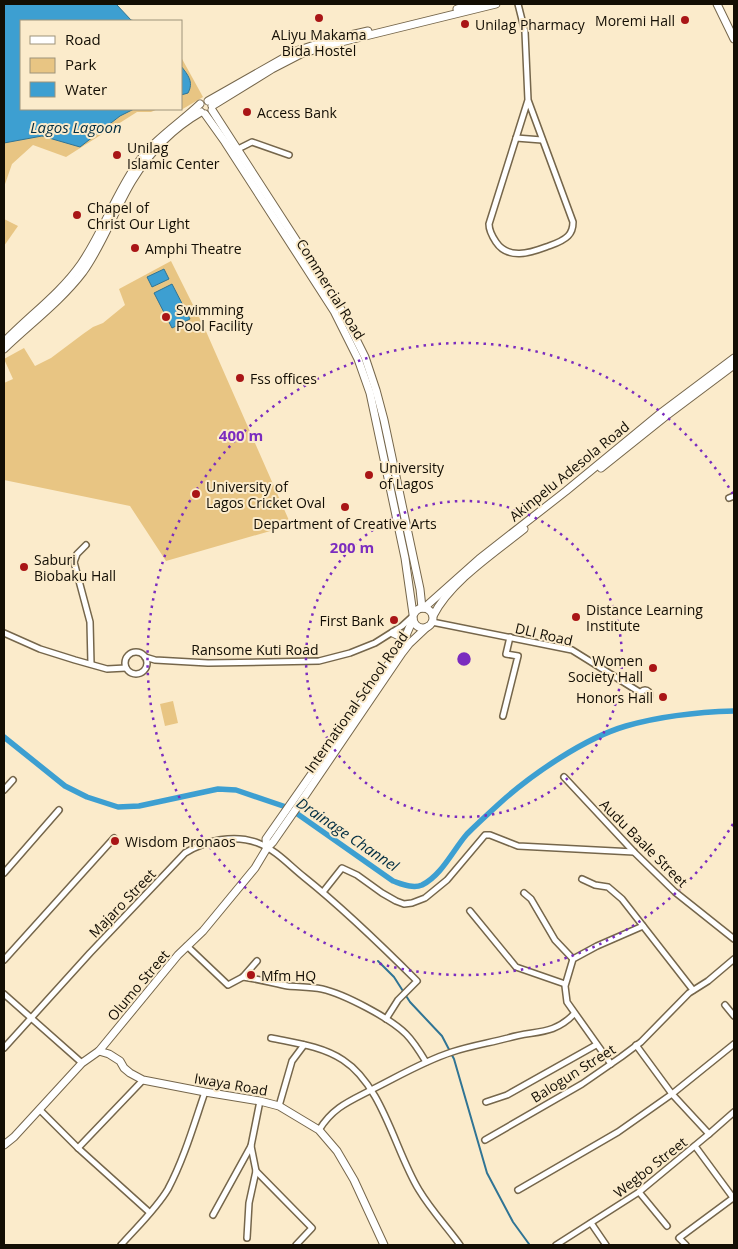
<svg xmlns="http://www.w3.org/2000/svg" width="738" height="1249" viewBox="0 0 738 1249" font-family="'Open Sans',sans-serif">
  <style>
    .green { fill: #e8c583 }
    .water { fill: #3d9fd1; stroke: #307494 }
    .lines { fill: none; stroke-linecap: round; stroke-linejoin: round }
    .stream { stroke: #307494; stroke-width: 2 }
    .canal { stroke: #3d9fd1; stroke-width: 5.5 }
    .street-casing { stroke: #75664b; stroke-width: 8 }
    .secondary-casing { stroke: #75664b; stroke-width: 9 }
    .street { stroke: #fff; stroke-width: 5 }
    .secondary { stroke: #fff; stroke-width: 7 }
    .ring { fill: none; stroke: #7b2cbf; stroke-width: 2.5; stroke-dasharray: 2.5 5 }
    .poi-dot { fill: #a91516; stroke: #fbebcb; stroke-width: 2 }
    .labels { text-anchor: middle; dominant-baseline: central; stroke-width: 4; stroke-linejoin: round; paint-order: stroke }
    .poi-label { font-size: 14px; fill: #130e04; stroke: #fbebcb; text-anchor: start }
    .street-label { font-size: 14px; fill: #130e04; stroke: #fbebcb }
    .water-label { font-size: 15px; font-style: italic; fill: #012d42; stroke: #fbebcb }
    .centre { fill: #7b2cbf; stroke: #fbebcb; stroke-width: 2.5 }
    .ring-label { font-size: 15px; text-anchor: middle; font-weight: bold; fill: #7b2cbf; stroke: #fbebcb; stroke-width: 4; stroke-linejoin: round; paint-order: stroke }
  </style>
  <rect width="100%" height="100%" fill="#fbebcb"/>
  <g class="green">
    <path d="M4,4L21,21V109H158L151,112H137L66,157L33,145L12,164L4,187Z"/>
    <path d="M181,57L203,97L181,110L180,109H181Z"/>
    <path d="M4,219L18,226L4,246Z"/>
    <path d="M171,261L205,329L291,525L166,561L130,506L4,480V383L13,379L4,359L24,348L35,366L51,358L83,334L93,327L103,323L125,305L119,289Z"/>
    <path d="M173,701L178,723L165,726L160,704Z"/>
  </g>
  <g class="water">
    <path d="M4,4H116L131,20L135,21H21V109H134L120,116L80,147L42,136L4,143Z"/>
    <path d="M181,66C188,75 194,82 188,93L181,95Z"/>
    <path d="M164,269L169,279L152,287L147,277Z"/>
    <path d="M172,284L190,319L172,328L154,293Z"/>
  </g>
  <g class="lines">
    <path class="stream" d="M378,961L394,977L410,1002L442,1036L454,1059L487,1173L513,1222L529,1244"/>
    <path class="canal" d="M4,737L65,786L87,797L118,807L139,806L218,789L236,790L289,808L393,881C402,884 413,889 422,885C442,875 453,850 467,834C478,823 489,813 500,803C532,774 585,738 626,726C661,716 698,712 734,711"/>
    <defs>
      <g id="street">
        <path d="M518,4L525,32L528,100L573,222C573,227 572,232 568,236C562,242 554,244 546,247C530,253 508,260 496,242C492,236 489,231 489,224L528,100"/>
        <path d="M516,138L542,140"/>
        <path d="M238,149L252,142L289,155"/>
        <path d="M729,498L734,496"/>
        <path d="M86,545L77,554L74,562L90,622L91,664"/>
        <path d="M432,622L572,650L641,693"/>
        <path d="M4,633L40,649L75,660L107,669L126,668"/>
        <circle cx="136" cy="663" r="11"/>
        <path d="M145,657L155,660L208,663L319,661L350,653L375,643L402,626L413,616"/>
        <circle cx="645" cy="695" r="5"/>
        <path d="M503,716L518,656L506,654L510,637"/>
        <path d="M564,777L634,852L675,892L734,939"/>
        <path d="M4,790L13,780"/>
        <path d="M4,873L59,810"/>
        <path d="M582,879L595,885L608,887L622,899L693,990"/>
        <path d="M323,892L342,868L357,875L382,893L396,901L404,904L412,903L425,898L447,880L485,835H490L518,846L634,852"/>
        <path d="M524,893L531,899L555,940L573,959"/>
        <path d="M470,911L516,967L565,984"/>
        <path d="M187,946L228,985L243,977L257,961"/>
        <path d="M4,960L114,838"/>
        <path d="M243,977C258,979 273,983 288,986C299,987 311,987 322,989C344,994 390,1018 406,1034C414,1042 420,1052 426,1062"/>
        <path d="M4,994L82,1063"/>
        <path d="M725,1005L734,1016"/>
        <path d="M271,1038C295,1043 322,1046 343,1060C383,1086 395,1151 419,1190C431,1210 447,1227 460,1245"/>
        <path d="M4,1048L90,953L185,853C206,840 235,834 258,843C276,850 290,866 304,877C344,909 381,945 417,981L398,1000L386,1019"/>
        <path d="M611,1064L567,1002L565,986L573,959L597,946L643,926"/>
        <path d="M486,1102L507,1095L596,1045"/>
        <path d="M279,1106L292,1061L304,1045"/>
        <path d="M40,1110L78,1148L149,1212"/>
        <path d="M319,1130C333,1107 350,1101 373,1089C399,1076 424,1061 452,1052C470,1046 489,1043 508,1038C534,1030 553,1036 574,1014"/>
        <path d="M709,1134L734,1112"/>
        <path d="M485,1140L582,1084L621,1057L641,1042L689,993L708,981L734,959"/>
        <path d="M695,1146L734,1199"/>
        <path d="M78,1148L143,1080"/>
        <path d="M256,1171L312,1228L296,1245"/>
        <path d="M518,1190L618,1132L672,1094L636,1045"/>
        <path d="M639,1192L667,1226"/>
        <path d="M213,1215L251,1146"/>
        <path d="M591,1223L606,1245"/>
        <path d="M247,1238L249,1203L256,1171L251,1146L260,1101"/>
        <path d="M121,1245C136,1228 157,1208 168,1189C184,1159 194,1124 205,1092"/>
        <path d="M556,1245L639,1192L709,1134L672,1094L734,1044"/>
        <path d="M686,1245L679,1238L733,1198"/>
      </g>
      <g id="secondary">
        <path d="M717,4L734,39"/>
        <path d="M457,9L476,4"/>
        <path d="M208,101L296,51L333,39L368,31"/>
        <path d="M212,106L272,69L301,54L333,44L496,4"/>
        <path d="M212,110L342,311L365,357L376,390L384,420L420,589L422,608"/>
        <path d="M205,114L225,142L334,311L358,359L370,393L405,558L413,614"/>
        <path d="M4,342C29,316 60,294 81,264C103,232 115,195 137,164C154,139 179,124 200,104"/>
        <path d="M4,349C30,324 61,301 83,272C103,244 114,211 132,181C149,153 173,128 201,112"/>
        <path d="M601,468L666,416L734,365"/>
        <path d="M424,608L479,559L566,491L662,412L734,358"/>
        <circle cx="423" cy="618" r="10"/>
        <path d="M433,616C450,582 494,553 524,529"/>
        <path d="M393,633L399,636L403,643"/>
        <path d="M267,848L266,839L397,652L404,640L413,619"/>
        <path d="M99,1051L109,1054L120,1061L124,1068L130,1073L143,1080L205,1092L260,1101L279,1106L319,1130L337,1151L354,1180L384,1245"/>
        <path d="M4,1145L14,1137L82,1063L99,1051L164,972L178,955L203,931L255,868L267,848L273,842L298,806L402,653L409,644L427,627"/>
      </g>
    </defs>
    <use href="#street" class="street-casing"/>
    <use href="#secondary" class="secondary-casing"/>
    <use href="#street" class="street"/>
    <use href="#secondary" class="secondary"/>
  </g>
  <g class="ring">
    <circle cx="464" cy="659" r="158"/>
    <path d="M733 824A316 316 0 1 1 733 494"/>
  </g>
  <g class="poi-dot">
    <circle cx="319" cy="18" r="5"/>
    <circle cx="685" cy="20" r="5"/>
    <circle cx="465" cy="24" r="5"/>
    <circle cx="247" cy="112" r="5"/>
    <circle cx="117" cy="155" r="5"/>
    <circle cx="77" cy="215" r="5"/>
    <circle cx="135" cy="248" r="5"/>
    <circle cx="166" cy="317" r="5"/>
    <circle cx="240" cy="378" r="5"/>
    <circle cx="369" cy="475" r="5"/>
    <circle cx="196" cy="494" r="5"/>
    <circle cx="345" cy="507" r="5"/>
    <circle cx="24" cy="567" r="5"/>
    <circle cx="576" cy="617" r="5"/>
    <circle cx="394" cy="620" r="5"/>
    <circle cx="653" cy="668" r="5"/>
    <circle cx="663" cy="697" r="5"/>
    <circle cx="115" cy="841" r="5"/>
    <circle cx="251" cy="975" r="5"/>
  </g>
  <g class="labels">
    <g class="poi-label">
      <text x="675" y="20" text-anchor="end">Moremi Hall</text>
      <text x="475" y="24">Unilag Pharmacy</text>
      <text x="319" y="34" text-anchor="middle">ALiyu Makama<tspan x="319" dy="16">Bida Hostel</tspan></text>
      <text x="257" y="112">Access Bank</text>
      <text x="127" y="147">Unilag<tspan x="127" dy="16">Islamic Center</tspan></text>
      <text x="87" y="207">Chapel of<tspan x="87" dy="16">Christ Our Light</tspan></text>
      <text x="145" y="248">Amphi Theatre</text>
      <text x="176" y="309">Swimming<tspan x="176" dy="16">Pool Facility</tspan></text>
      <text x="250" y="378">Fss offices</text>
      <text x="379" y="467">University<tspan x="379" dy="16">of Lagos</tspan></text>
      <text x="206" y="486">University of<tspan x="206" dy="16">Lagos Cricket Oval</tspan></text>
      <text x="345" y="523" text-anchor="middle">Department of Creative Arts</text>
      <text x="34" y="559">Saburi<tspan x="34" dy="16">Biobaku Hall</tspan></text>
      <text x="586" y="609">Distance Learning<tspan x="586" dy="16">Institute</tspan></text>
      <text x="384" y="620" text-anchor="end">First Bank</text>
      <text x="643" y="660" text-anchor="end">Women<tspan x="643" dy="16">Society Hall</tspan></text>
      <text x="653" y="697" text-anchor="end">Honors Hall</text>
      <text x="125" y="841">Wisdom Pronaos</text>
      <text x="261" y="975">Mfm HQ</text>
    </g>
    <g class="street-label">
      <text transform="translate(331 289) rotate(58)">Commercial Road</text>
      <text transform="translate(569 471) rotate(-39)">Akinpelu Adesola Road</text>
      <text transform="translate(544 634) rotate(13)">DLI Road</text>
      <text x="255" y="649">Ransome Kuti Road</text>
      <text transform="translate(356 702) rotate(-55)">International School Road</text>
      <text transform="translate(644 843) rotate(45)">Audu Baale Street</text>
      <text transform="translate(122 903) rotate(-46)">Majaro Street</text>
      <text transform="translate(138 985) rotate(-50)">Olumo Street</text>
      <text transform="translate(573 1073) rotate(-32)">Balogun Street</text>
      <text transform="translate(231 1084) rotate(10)">Iwaya Road</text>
      <text transform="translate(650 1167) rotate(-38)">Wegbo Street</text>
    </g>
    <g class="water-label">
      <text x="76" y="127">Lagos Lagoon</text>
      <text transform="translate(348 834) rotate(34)">Drainage Channel</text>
    </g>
  </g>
  <circle cx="464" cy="659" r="8" class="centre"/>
  <g class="ring-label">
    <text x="241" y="441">400 m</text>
    <text x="352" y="553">200 m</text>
  </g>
  <rect width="738" height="1249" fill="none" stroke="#130e04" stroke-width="10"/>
  <rect x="20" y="20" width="162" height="90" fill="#fbebcb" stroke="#9e937b"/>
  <rect x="30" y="36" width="25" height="8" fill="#ffffff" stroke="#9e937b"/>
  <text x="65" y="45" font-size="15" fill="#130e04">Road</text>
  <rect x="30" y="58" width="25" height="15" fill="#e8c583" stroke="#9e937b"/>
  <text x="65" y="70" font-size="15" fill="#130e04">Park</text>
  <rect x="30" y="82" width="25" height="15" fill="#3d9fd1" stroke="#9e937b"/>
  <text x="65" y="95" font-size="15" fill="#130e04">Water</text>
</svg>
